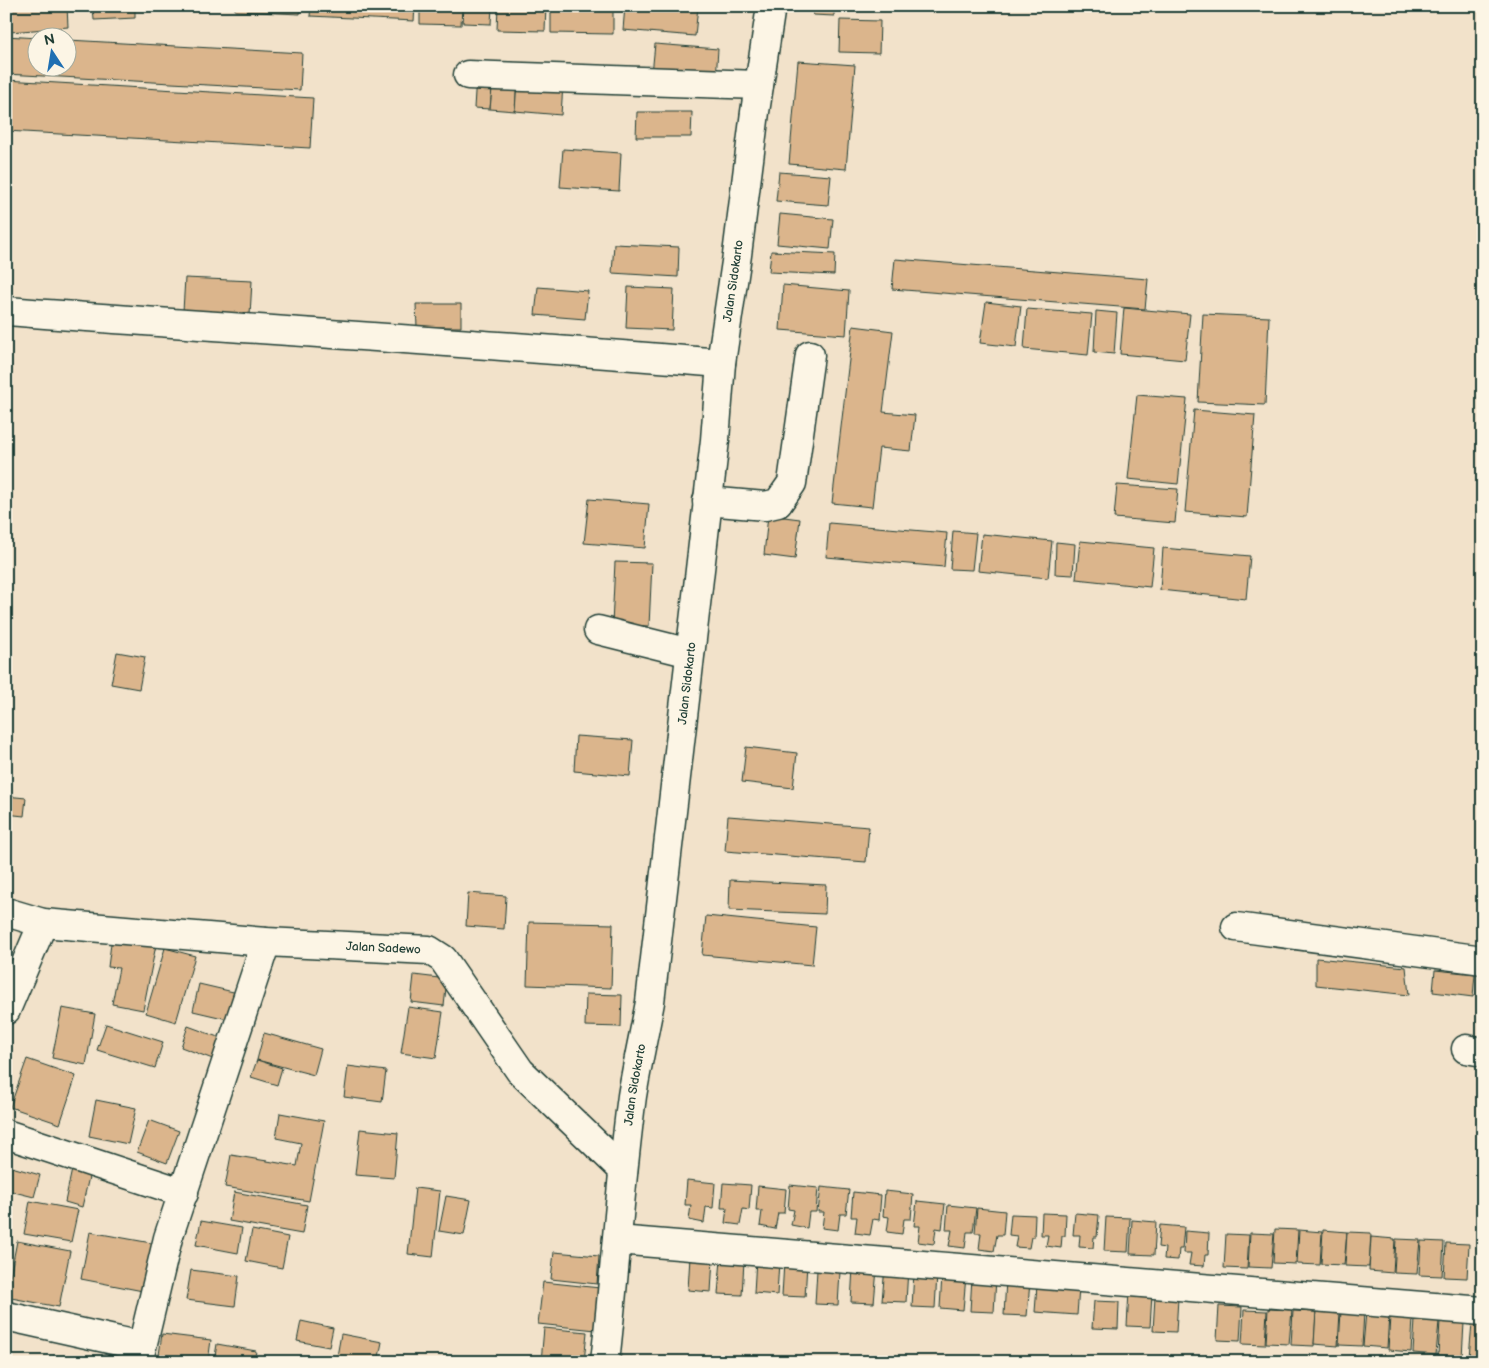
<svg xmlns="http://www.w3.org/2000/svg" width="1489" height="1368" viewBox="0 0 1489 1368" font-family="'Balsamiq Sans',sans-serif">
  <style>
    .building { fill: #dbb58c; stroke: #1f3d34 }
    .lines { fill: none; stroke-linecap: round; stroke-linejoin: round }
    .minor-casing { stroke: #1f3d34; stroke-width: 31 }
    .minor { stroke: #fcf5e5; stroke-width: 28 }
    .labels { text-anchor: middle; dominant-baseline: central; stroke-width: 4; stroke-linejoin: round; paint-order: stroke }
    .street-label { font-size: 12px; fill: #1f3d34; stroke: #fcf5e5 }
  </style>
  <rect width="100%" height="100%" fill="#f2e2ca"/>
  <filter id="ink" filterUnits="userSpaceOnUse"><feTurbulence type="fractalNoise" baseFrequency=".02" numOctaves="2"/><feDisplacementMap in="SourceGraphic" scale="10" xChannelSelector="R" yChannelSelector="G"/><feConvolveMatrix kernelMatrix="1 2 1 2 8 2 1 2 1" color-interpolation-filters="sRGB"/></filter>
  <g filter="url(#ink)">
    <g class="building">
      <path d="M8,6H67L68,27L10,32Z"/>
      <path d="M93,6H135V18L94,20Z"/>
      <path d="M235,6H301L300,14L235,11Z"/>
      <path d="M311,6H415L414,21L310,16Z"/>
      <path d="M420,6H462L461,25L420,24Z"/>
      <path d="M464,6H492L491,24L463,23Z"/>
      <path d="M498,6H546L545,31L497,30Z"/>
      <path d="M551,6H613V34L551,33Z"/>
      <path d="M625,6H698L695,36L623,30Z"/>
      <path d="M814,6H834V16L813,15Z"/>
      <path d="M840,20L880,21L879,53L839,52Z"/>
      <path d="M6,36L38,38V68H68V40L302,53L300,90L6,74Z"/>
      <path d="M655,44L718,49L716,79L652,74Z"/>
      <path d="M798,61L855,65L846,169L789,164Z"/>
      <path d="M476,76L493,78L490,109L474,108Z"/>
      <path d="M493,78L517,80L515,111L490,109Z"/>
      <path d="M6,80L313,98L310,148L6,131Z"/>
      <path d="M517,80L563,84L561,115L515,111Z"/>
      <path d="M637,112H692L691,137H636Z"/>
      <path d="M563,149L621,153L619,191L560,187Z"/>
      <path d="M779,172L831,176L828,205L776,201Z"/>
      <path d="M780,214L833,219L830,249L777,244Z"/>
      <path d="M614,244L679,247L678,277L612,273Z"/>
      <path d="M771,251L835,254L834,275L769,272Z"/>
      <path d="M895,259L1148,279L1145,309L892,289Z"/>
      <path d="M185,278L252,281L250,315L183,311Z"/>
      <path d="M783,285L849,291L846,335L780,330Z"/>
      <path d="M538,287L588,291L585,319L535,315Z"/>
      <path d="M628,287L674,289L672,330L626,328Z"/>
      <path d="M986,302L1021,306L1016,347L980,343Z"/>
      <path d="M416,304H461V327H417Z"/>
      <path d="M1124,308L1190,314L1185,360L1120,354Z"/>
      <path d="M1027,309L1092,314L1088,355L1024,349Z"/>
      <path d="M1096,311L1117,313L1114,354L1094,352Z"/>
      <path d="M1203,314L1269,317L1265,405L1198,402Z"/>
      <path d="M853,326L893,331L883,412L915,415L911,451L879,448L872,507L832,503Z"/>
      <path d="M1137,395L1187,399L1178,484L1128,479Z"/>
      <path d="M1194,410L1255,415L1247,517L1185,512Z"/>
      <path d="M1117,485L1178,489L1175,523L1114,518Z"/>
      <path d="M589,499L649,504L645,548L584,543Z"/>
      <path d="M768,515L800,519L795,559L764,555Z"/>
      <path d="M829,523L947,533L944,567L826,557Z"/>
      <path d="M953,531L976,533L972,570L950,569Z"/>
      <path d="M982,534L1052,541L1048,578L978,571Z"/>
      <path d="M1080,541L1154,548L1150,587L1076,579Z"/>
      <path d="M1056,542L1075,544L1073,575L1055,574Z"/>
      <path d="M1163,548L1250,556L1246,599L1160,590Z"/>
      <path d="M615,562L652,563L649,626L612,625Z"/>
      <path d="M117,652L145,657L139,689L111,684Z"/>
      <path d="M576,736L633,740L630,776L574,771Z"/>
      <path d="M746,747L797,753L793,788L742,782Z"/>
      <path d="M6,796L26,798L24,816L6,814Z"/>
      <path d="M728,816L869,827L866,862L725,851Z"/>
      <path d="M730,880L826,885L825,914L729,910Z"/>
      <path d="M468,893L506,896L504,929L466,926Z"/>
      <path d="M706,916L816,927L812,965L702,955Z"/>
      <path d="M529,922L613,924L611,988L527,985Z"/>
      <path d="M112,936L156,945L143,1010L112,1004L119,968L108,967Z"/>
      <path d="M165,948L195,956L176,1022L146,1013Z"/>
      <path d="M1316,958L1406,967L1409,995L1316,985Z"/>
      <path d="M1435,970L1475,974L1473,997L1433,992Z"/>
      <path d="M414,975L447,979L444,1006L411,1002Z"/>
      <path d="M199,984L242,994L236,1021L193,1011Z"/>
      <path d="M586,994L622,995L621,1027L585,1026Z"/>
      <path d="M408,1007L443,1012L436,1058L401,1053Z"/>
      <path d="M62,1008L95,1014L86,1065L52,1058Z"/>
      <path d="M106,1024L163,1042L155,1068L97,1050Z"/>
      <path d="M188,1026L226,1040L218,1061L181,1047Z"/>
      <path d="M264,1033L321,1049L314,1075L257,1060Z"/>
      <path d="M27,1059L76,1076L60,1124L10,1107Z"/>
      <path d="M257,1060L282,1068L277,1085L251,1077Z"/>
      <path d="M348,1066L386,1071L382,1102L344,1097Z"/>
      <path d="M96,1100L136,1108L128,1144L89,1136Z"/>
      <path d="M280,1113L324,1121L309,1201L225,1187L231,1155L297,1166L301,1143L276,1138Z"/>
      <path d="M149,1120L179,1131L167,1163L137,1152Z"/>
      <path d="M360,1129L398,1133L394,1178L355,1175Z"/>
      <path d="M74,1160L92,1164L82,1207L65,1202Z"/>
      <path d="M8,1166L40,1175L34,1197L6,1190Z"/>
      <path d="M687,1180L715,1183L713,1208L706,1207L704,1223L689,1220L691,1205H685Z"/>
      <path d="M723,1183L751,1185L749,1210L743,1209L740,1225L725,1223L727,1208H721Z"/>
      <path d="M790,1185L818,1188L816,1212H809L807,1228L791,1225L794,1210L788,1209Z"/>
      <path d="M758,1186L786,1189L784,1213H778L775,1229L760,1226L762,1211H756Z"/>
      <path d="M821,1187L849,1190L846,1214H840L838,1230L822,1228L824,1212H818Z"/>
      <path d="M415,1188L440,1191L433,1257L408,1254Z"/>
      <path d="M885,1191L913,1194L911,1219H904L902,1234L887,1232L889,1217L883,1216Z"/>
      <path d="M234,1192L307,1205L302,1234L229,1221Z"/>
      <path d="M853,1192L881,1195L879,1220L873,1219L870,1235L855,1233L857,1217H851Z"/>
      <path d="M446,1196L471,1200L464,1235L439,1231Z"/>
      <path d="M30,1201L78,1210L71,1242L24,1234Z"/>
      <path d="M917,1201L945,1204L942,1229L936,1228L934,1244L918,1242L920,1226H914Z"/>
      <path d="M948,1205L976,1208L973,1232H967L965,1248L949,1246L952,1230H946Z"/>
      <path d="M977,1208L1005,1211L1003,1235H997L994,1251L979,1249L981,1233H975Z"/>
      <path d="M1042,1213L1066,1214L1065,1236H1062L1061,1248L1046,1246L1048,1235H1041Z"/>
      <path d="M1075,1213L1099,1215L1097,1237H1094L1093,1248L1079,1247L1080,1235H1073Z"/>
      <path d="M1011,1214L1035,1215L1034,1237H1031L1029,1248L1015,1247L1017,1236L1009,1235Z"/>
      <path d="M1106,1217L1130,1218L1128,1252L1104,1251Z"/>
      <path d="M1132,1220L1156,1222L1154,1255L1130,1254Z"/>
      <path d="M201,1221L242,1228L238,1253L196,1245Z"/>
      <path d="M1160,1225L1184,1227L1182,1249H1179L1178,1260L1164,1259L1165,1248L1158,1247Z"/>
      <path d="M1275,1229L1298,1230L1296,1264L1273,1263Z"/>
      <path d="M252,1230L288,1237L282,1268L246,1261Z"/>
      <path d="M1299,1230L1322,1232L1320,1265L1297,1264Z"/>
      <path d="M1323,1230L1347,1232L1344,1265L1321,1264Z"/>
      <path d="M1185,1231L1209,1233L1208,1255H1205L1204,1266L1189,1265L1191,1253H1184Z"/>
      <path d="M90,1232L157,1244L148,1292L81,1279Z"/>
      <path d="M1347,1232L1371,1233L1369,1267L1345,1266Z"/>
      <path d="M1250,1233L1274,1234L1271,1268L1248,1267Z"/>
      <path d="M1226,1234L1249,1235L1247,1269L1224,1268Z"/>
      <path d="M1371,1237L1395,1239L1393,1273L1369,1271Z"/>
      <path d="M1396,1239L1420,1240L1417,1274L1394,1273Z"/>
      <path d="M17,1241L70,1251L59,1307L6,1297Z"/>
      <path d="M1421,1241L1444,1242L1442,1276L1419,1275Z"/>
      <path d="M1446,1243L1469,1244L1467,1278L1444,1277Z"/>
      <path d="M554,1252L599,1256L597,1284L551,1279Z"/>
      <path d="M690,1257L713,1258L711,1292L688,1290Z"/>
      <path d="M756,1259L779,1261L777,1295L754,1293Z"/>
      <path d="M721,1260L744,1261L742,1295L718,1294Z"/>
      <path d="M784,1262L807,1264L805,1297L782,1296Z"/>
      <path d="M885,1267L908,1269L906,1302L882,1301Z"/>
      <path d="M853,1268L877,1269L874,1303L851,1302Z"/>
      <path d="M191,1270L239,1276L235,1306L186,1300Z"/>
      <path d="M817,1270L840,1272L838,1305L815,1304Z"/>
      <path d="M914,1272L937,1274L935,1308L912,1307Z"/>
      <path d="M942,1275L966,1276L963,1310L940,1308Z"/>
      <path d="M972,1277L996,1278L994,1312L970,1311Z"/>
      <path d="M1006,1280L1030,1282L1027,1316L1004,1315Z"/>
      <path d="M543,1282L600,1288L596,1330L538,1324Z"/>
      <path d="M1037,1285L1079,1288L1077,1315L1035,1312Z"/>
      <path d="M1129,1292L1152,1294L1150,1327L1127,1326Z"/>
      <path d="M1155,1297L1178,1298L1176,1332L1153,1331Z"/>
      <path d="M1094,1301L1119,1302L1118,1329L1092,1328Z"/>
      <path d="M1219,1306L1242,1307L1240,1341L1217,1340Z"/>
      <path d="M1268,1309L1292,1310L1289,1344L1266,1343Z"/>
      <path d="M1244,1310L1267,1311L1265,1345L1242,1344Z"/>
      <path d="M1293,1311L1316,1312L1314,1346L1291,1345Z"/>
      <path d="M1316,1311L1340,1312L1338,1346L1314,1344Z"/>
      <path d="M1341,1311L1364,1312L1362,1346L1339,1345Z"/>
      <path d="M1366,1312L1389,1314L1387,1348L1363,1346Z"/>
      <path d="M1390,1316L1413,1318L1411,1352L1388,1350Z"/>
      <path d="M1415,1320L1439,1321L1436,1355L1413,1353Z"/>
      <path d="M301,1321L333,1328L329,1347L297,1341Z"/>
      <path d="M1440,1321L1464,1323L1462,1357L1438,1355Z"/>
      <path d="M1472,1323H1483V1358L1469,1357Z"/>
      <path d="M544,1328L587,1332L584,1362H541Z"/>
      <path d="M162,1334L211,1340L208,1362H158Z"/>
      <path d="M341,1334L382,1342L378,1362H336Z"/>
      <path d="M217,1344L256,1351L254,1362H214Z"/>
      <path d="M53,1356L82,1359V1362H52Z"/>
      <path d="M300,1357L326,1361V1362H299Z"/>
    </g>
    <g class="lines">
      <defs>
        <g id="minor">
          <path d="M468,75L759,85"/>
          <path d="M6,311C244,329 483,343 721,363"/>
          <path d="M707,501L765,506L778,503L792,483L810,355"/>
          <path d="M598,630L690,653"/>
          <path id="s1" d="M6,912L43,923L266,942L429,950L443,959L520,1071L623,1170"/>
          <path d="M1236,927L1483,960"/>
          <path d="M6,1010L43,923"/>
          <path d="M1466,1049L1483,1052"/>
          <path d="M6,1134L184,1193"/>
          <path d="M617,1240L1483,1311"/>
          <path d="M6,1316L141,1346L140,1362"/>
          <path d="M142,1347L168,1238L266,942"/>
          <path id="s2" d="M605,1362C615,1273 620,1184 632,1096C637,1065 644,1034 650,1002L715,440L721,363L737,255L755,112L771,6"/>
        </g>
      </defs>
      <use href="#minor" class="minor-casing"/>
      <use href="#minor" class="minor"/>
    </g>
  </g>
  <g class="labels">
    <g class="street-label">
      <text stroke="none"><textPath href="#s2" startOffset="1089">Jalan Sidokarto</textPath></text>
      <text stroke="none"><textPath href="#s2" startOffset="684">Jalan Sidokarto</textPath></text>
      <text stroke="none"><textPath href="#s1" startOffset="380">Jalan Sadewo</textPath></text>
      <text stroke="none"><textPath href="#s2" startOffset="279">Jalan Sidokarto</textPath></text>
    </g>
  </g>
  <rect width="1489" height="1368" fill="none" stroke="#fcf5e5" stroke-width="25"/>
  <rect x="12" y="12" width="1464" height="1343" fill="none" stroke="#1f3d34" stroke-width="2" filter="url(#ink)"/>
  <g transform="translate(52 52) rotate(348)"><circle r="24" fill="#fcf5e5" stroke="#a4ab9e"/>
  <path d="M0-4L9 19L0 12L-9 19Z" fill="#1f6fb2"/>
  <text y="-8" font-size="14" font-weight="bold" text-anchor="middle" fill="#1f3d34">N</text>
  </g>
</svg>
